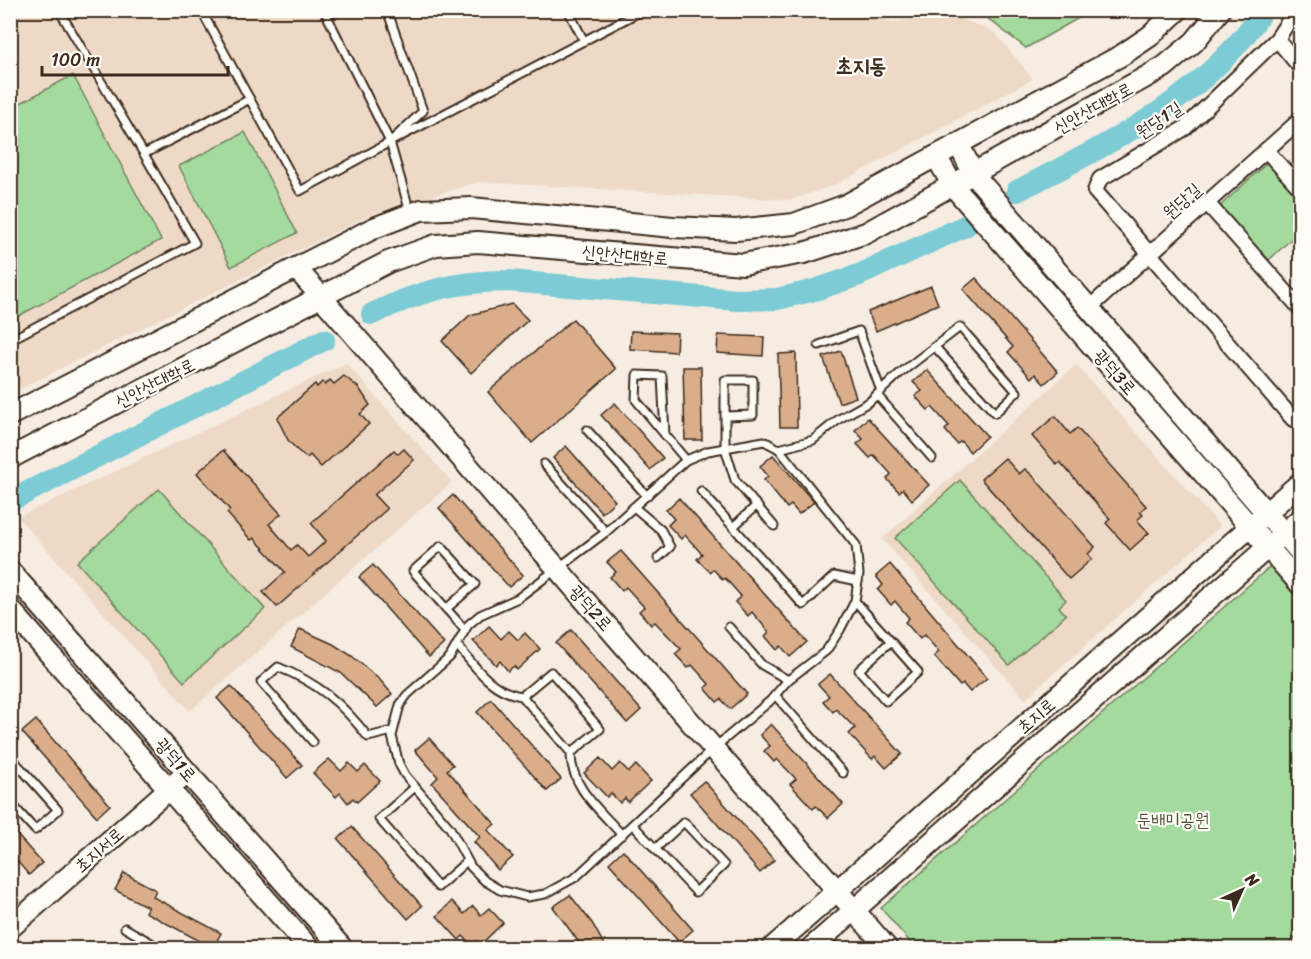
<svg xmlns="http://www.w3.org/2000/svg" width="1311" height="959" viewBox="0 0 1311 959" font-family="Sriracha,'Poor Story',sans-serif">
  <style>
    .built { fill: #eed9c7 }
    .green { fill: #a4da9e; stroke: #70825e; stroke-width: 1.5 }
    .lines { fill: none; stroke-linecap: round; stroke-linejoin: round }
    .river { stroke: #7bcbd5; stroke-width: 22 }
    .building { fill: #daae8b; stroke: #3b2a1e; stroke-width: 1.5 }
    .lane-casing { stroke: #3b2a1e; stroke-width: 11 }
    .street-casing { stroke: #3b2a1e; stroke-width: 18 }
    .secondary-casing { stroke: #3b2a1e; stroke-width: 24 }
    .lane { stroke: #fdfcf7; stroke-width: 7 }
    .street { stroke: #fdfcf7; stroke-width: 14 }
    .secondary { stroke: #fdfcf7; stroke-width: 20 }
    .labels { text-anchor: middle; dominant-baseline: central; stroke-width: 4.5; stroke-linejoin: round; paint-order: stroke }
    .street-label { font-size: 18px; fill: #3b2a1e; stroke: #fdfcf7 }
    .park-label { font-size: 18px; fill: #55563e; stroke: #fdfcf7 }
    .quarter-label { font-size: 21px; font-weight: bold; fill: #3b2a1e; stroke: #fdfcf7 }
  </style>
  <rect width="100%" height="100%" fill="#f6ece1"/>
  <filter id="ink" filterUnits="userSpaceOnUse"><feTurbulence type="fractalNoise" baseFrequency=".0167" numOctaves="2"/><feDisplacementMap in="SourceGraphic" scale="12" xChannelSelector="R" yChannelSelector="G"/><feConvolveMatrix kernelMatrix="1 2 1 2 8 2 1 2 1" color-interpolation-filters="sRGB"/></filter>
  <g filter="url(#ink)">
    <g class="built">
      <path d="M853,10L893,22L951,15L994,32L1033,79L835,185L790,200L478,182L370,215L11,393V11Z"/>
      <path d="M346,363L452,482L190,711L18,517Z"/>
      <path d="M1076,365L1220,526L1025,699L882,539Z"/>
    </g>
    <g class="green">
      <path d="M978,11H1091L1026,48Z"/>
      <path d="M73,75L161,240L11,320V108Z"/>
      <path d="M245,132L297,233L231,267L179,166Z"/>
      <path d="M1268,162L1300,198V231L1269,260L1219,207Z"/>
      <path d="M960,480L1066,600L1059,607L1066,615L1009,665L895,538Z"/>
      <path d="M159,489L265,609L184,682L77,562Z"/>
      <path d="M1274,563L1300,594V934L1284,948H915L881,908Z"/>
    </g>
    <g class="lines">
      <g class="river">
        <path d="M1017,191C1106,145 1207,98 1263,10"/>
        <path d="M372,314C420,291 456,281 509,281L738,300L777,299L815,290L859,275L967,225"/>
        <path d="M10,501L324,340"/>
      </g>
    </g>
    <g class="building">
      <path d="M976,278L1058,372L1044,384L1035,374L1031,378L1008,352L1013,347L963,289Z"/>
      <path d="M931,286L938,304L876,331L868,312Z"/>
      <path d="M512,304L528,320L471,373L442,341L470,315Z"/>
      <path d="M573,319L616,369L532,443L488,392Z"/>
      <path d="M631,331L677,333L676,352L630,349Z"/>
      <path d="M718,335L764,337L763,356L717,353Z"/>
      <path d="M841,351L856,397L839,403L823,357Z"/>
      <path d="M796,353L797,427H780L778,354Z"/>
      <path d="M683,367H701L702,440H685Z"/>
      <path d="M927,370L987,436L970,452L961,441L957,444L945,430L949,426L932,407L928,410L915,396L922,391L913,382Z"/>
      <path d="M344,376L359,388L370,405L360,414L369,424L321,467L310,455L307,458L297,450L288,440L277,418L315,384L317,387L322,382L325,385L330,380L334,384Z"/>
      <path d="M615,403L663,458L650,470L601,415Z"/>
      <path d="M1055,416L1070,434L1077,428L1146,506L1140,512L1143,515L1137,520L1149,533L1130,550L1106,523L1110,519L1060,462L1057,465L1032,436Z"/>
      <path d="M868,418L929,485L912,500L903,489L899,492L887,479L891,474L874,455L870,458L857,444L863,439L855,430Z"/>
      <path d="M566,446L615,501L602,513L553,458Z"/>
      <path d="M404,449L414,460L374,495L387,509L277,607L263,592L285,572L254,538L251,540L227,513L230,510L197,473L223,450L281,514L269,524L291,550L297,545L308,557L326,541L311,523L394,450L398,454Z"/>
      <path d="M773,455L814,502L799,514L791,505L787,508L764,480L768,476L760,466Z"/>
      <path d="M1005,458L1019,474L1025,469L1033,476L1095,547L1088,554L1092,559L1069,579L981,479Z"/>
      <path d="M453,495L523,575L509,587L439,508Z"/>
      <path d="M679,498L807,642L790,657L781,646L777,650L765,636L769,632L752,612L748,616L735,602L741,596L725,578L723,580L713,569L710,572L697,559L702,554L685,535L681,539L668,525L674,519L666,510Z"/>
      <path d="M621,551L747,694L730,709L721,699L717,702L705,688L709,684L692,665L688,668L675,654L681,649L655,622L651,625L639,611L644,607L626,587L622,591L610,577L616,572L607,562Z"/>
      <path d="M890,564L987,678L970,692L963,684L960,686L934,656L939,652L924,635L920,639L905,622L909,618L895,601L891,605L878,590L883,585L876,576Z"/>
      <path d="M373,565L444,644L429,657L359,577Z"/>
      <path d="M489,626L501,639L509,631L518,640L525,633L540,649L517,670L514,666L508,671L500,661L496,665L473,641Z"/>
      <path d="M300,629L333,644L352,656L380,680L392,694L377,707L341,673L291,647Z"/>
      <path d="M571,630L641,710L627,723L556,643Z"/>
      <path d="M830,674L902,754L886,768L875,756L872,759L849,734L855,728L836,709L833,712L823,701L829,696L818,684Z"/>
      <path d="M231,686L302,765L287,778L217,698Z"/>
      <path d="M491,699L561,779L547,791L477,712Z"/>
      <path d="M36,720L110,805L97,817L22,732Z"/>
      <path d="M771,724L843,804L828,818L816,806L813,809L790,784L796,779L777,759L774,762L764,751L770,746L760,735Z"/>
      <path d="M429,738L453,765L447,770L495,824L488,830L513,857L498,870L474,842L480,837L432,783L438,777L415,750Z"/>
      <path d="M600,758L612,771L620,763L629,772L636,765L651,781L628,802L625,798L620,803L611,793L607,797L584,773Z"/>
      <path d="M329,759L341,771L349,763L358,772L365,765L380,781L357,802L353,798L348,803L340,793L336,797L313,773Z"/>
      <path d="M704,781L774,860L760,873L690,793Z"/>
      <path d="M10,827L42,863L29,875L10,853Z"/>
      <path d="M352,827L422,906L408,919L338,839Z"/>
      <path d="M623,850L693,930L679,942L609,863Z"/>
      <path d="M124,873L156,890L153,897L221,933L213,948L145,912L148,907L115,890Z"/>
      <path d="M570,895L592,923L606,948H583L553,907Z"/>
      <path d="M452,901L464,914L473,906L481,915L489,908L503,923L480,945L477,941L472,945L463,936L459,940L437,916Z"/>
    </g>
    <g class="lines">
      <defs>
        <g id="lane">
          <path d="M59,10L144,154L250,99"/>
          <path d="M201,10L300,191L390,142"/>
          <path d="M324,10L390,142L410,212"/>
          <path d="M387,10L423,111L390,142L643,10"/>
          <path d="M568,10L584,41"/>
          <path d="M10,14L17,10"/>
          <path d="M10,340L195,243L144,154"/>
          <path d="M819,345L859,331L881,391"/>
          <path d="M877,395L932,458"/>
          <path d="M726,416L753,415V380H725V448L735,480L774,526"/>
          <path d="M587,430L647,496"/>
          <path d="M665,435L662,376L637,375L636,400L686,460"/>
          <path d="M764,441L779,449L856,545L859,574L855,601L840,630L826,651L788,680L770,701L713,749L576,877L545,894L527,897L500,890L485,881L471,867L450,828L405,775L399,764L392,736L400,705L407,695L450,657L468,625L480,615L518,598L606,532L686,460L708,451Z"/>
          <path d="M779,449L813,440L839,419L869,402L899,374L960,327L1017,392L995,413L935,347"/>
          <path d="M544,464L606,532"/>
          <path d="M701,491L803,605L834,576L858,581"/>
          <path d="M634,507L661,530L670,547L658,558"/>
          <path d="M733,527L757,505"/>
          <path d="M855,601L918,672L886,701L859,670L890,642"/>
          <path d="M446,609L475,584L441,546L413,571L465,630"/>
          <path d="M729,627L762,665L788,680"/>
          <path d="M457,645C476,668 492,692 522,696L571,753C570,787 601,811 622,835"/>
          <path d="M775,695L843,773"/>
          <path d="M522,696L551,672L600,729L571,753"/>
          <path d="M313,742L261,682L278,667C318,683 342,703 368,737L392,731"/>
          <path d="M10,756L58,810L35,830L10,802"/>
          <path d="M415,787L379,819L438,887L467,861"/>
          <path d="M633,825L696,892L724,865L684,822L655,849"/>
          <path d="M125,928L160,948"/>
        </g>
        <g id="street">
          <path d="M1296,10L1277,39L1185,128L1100,179L1095,191L1293,419L1300,421"/>
          <path d="M1277,39L1300,67"/>
          <path d="M1266,150L1300,188"/>
          <path d="M1207,203L1300,308"/>
          <path d="M1088,309L1300,120"/>
        </g>
        <g id="secondary">
          <path d="M959,145L974,175L1300,552"/>
          <path d="M936,156L953,186L1300,584"/>
          <path d="M296,268L887,948"/>
          <path d="M10,415L374,228L421,210L471,208L673,227L736,230L794,224L846,205L1122,55L1150,36L1178,10"/>
          <path d="M10,458L388,262L436,245L478,242L743,264L804,253L866,233L1164,67L1194,42L1220,10"/>
          <path d="M10,571L342,948"/>
          <path d="M10,609L309,948"/>
          <path d="M10,928L179,780"/>
          <path d="M772,948L1300,483"/>
          <path d="M811,948L1300,519"/>
        </g>
      </defs>
      <use href="#lane" class="lane-casing"/>
      <use href="#street" class="street-casing"/>
      <use href="#secondary" class="secondary-casing"/>
      <use href="#lane" class="lane"/>
      <use href="#street" class="street"/>
      <use href="#secondary" class="secondary"/>
    </g>
  </g>
  <g class="labels">
    <g class="street-label">
      <text transform="translate(1093 108) rotate(-29)">신안산대학로</text>
      <text transform="translate(1159 120) rotate(-34)">원당1길</text>
      <text transform="translate(1182 201) rotate(-42)">원당길</text>
      <text transform="translate(625 255) rotate(5)">신안산대학로</text>
      <text transform="translate(1115 372) rotate(49)">광덕3로</text>
      <text transform="translate(155 383) rotate(-27)">신안산대학로</text>
      <text transform="translate(591 608) rotate(49)">광덕2로</text>
      <text transform="translate(1036 716) rotate(-41)">초지로</text>
      <text transform="translate(176 760) rotate(49)">광덕1로</text>
      <text transform="translate(99 850) rotate(-41)">초지서로</text>
    </g>
    <g class="park-label">
      <text x="1173" y="820">둔배미공원</text>
    </g>
    <g class="quarter-label">
      <text x="861" y="66">초지동</text>
    </g>
  </g>
  <rect width="1311" height="959" fill="none" stroke="#fdfcf7" stroke-width="36"/>
  <rect x="18" y="18" width="1275" height="923" fill="none" stroke="#3b2a1e" stroke-width="2" filter="url(#ink)"/>
  <g transform="translate(1242 890) rotate(45)" stroke="#fdfcf7" stroke-width="4.5" paint-order="stroke">
  <path d="M0-4.5L10 22L0 15L-10 22Z" fill="#3b2a1e"/>
  <text y="-9" font-size="16" font-weight="bold" text-anchor="middle" fill="#3b2a1e">N</text>
  </g>
  <path d="M42 66v9h186v-9" fill="none" stroke="#3b2a1e" stroke-width="3"/>
  <text x="51" y="66" font-size="18" fill="#3b2a1e" stroke="#fdfcf7" stroke-width="4.5" paint-order="stroke">100 m</text>
</svg>
